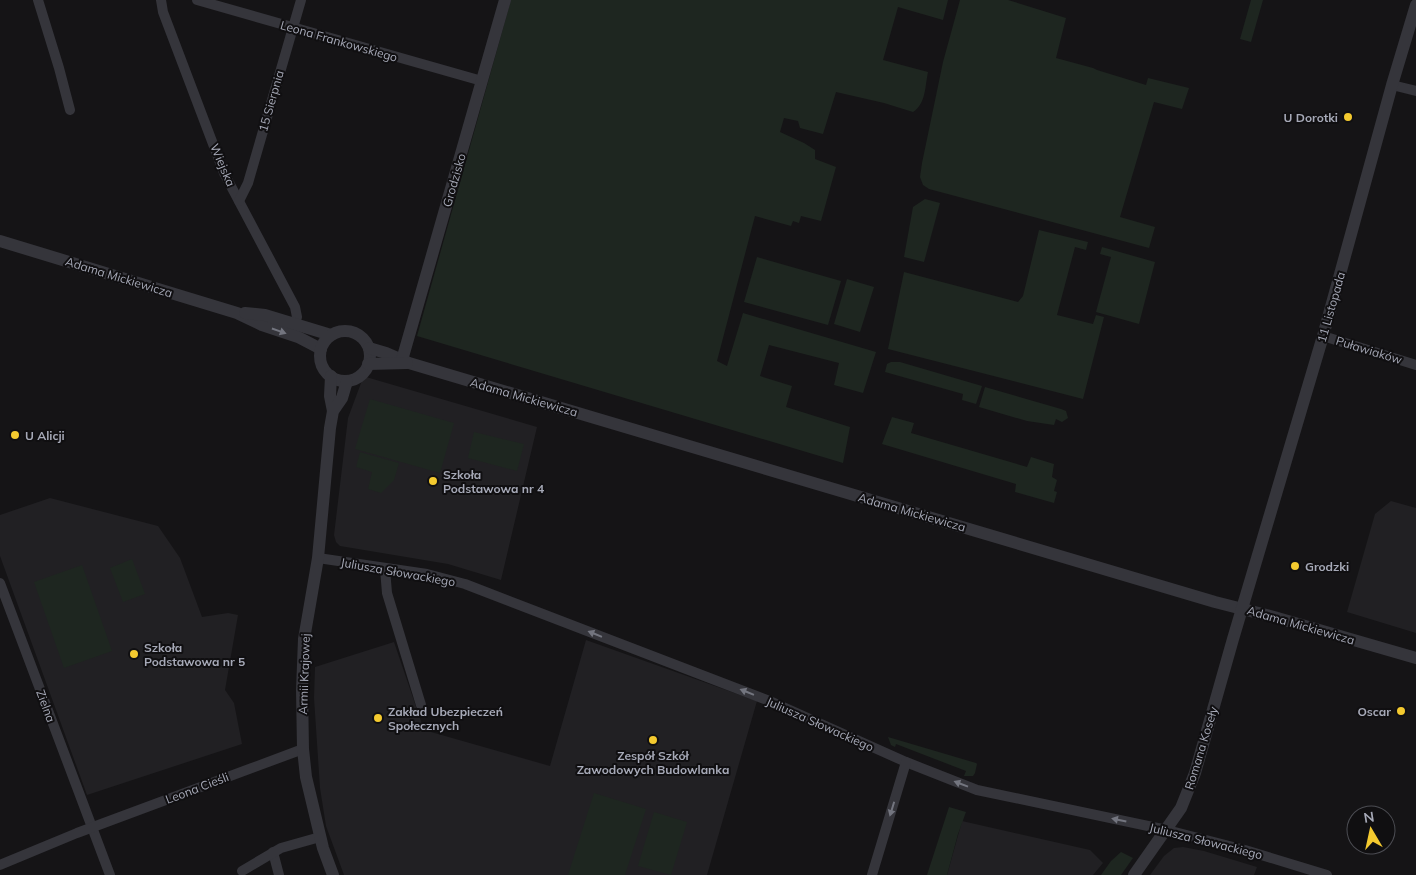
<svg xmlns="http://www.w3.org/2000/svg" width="1416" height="875" viewBox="0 0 1416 875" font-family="Mulish,sans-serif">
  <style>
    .built { fill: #212023 }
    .green { fill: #1e2620 }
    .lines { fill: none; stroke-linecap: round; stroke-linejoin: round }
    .minor { stroke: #35353b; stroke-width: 10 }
    .tertiary { stroke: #35353b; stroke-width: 12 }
    .oneway { fill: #73757f }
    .poi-dot { fill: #f4ca2f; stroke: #100f11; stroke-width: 2 }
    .labels { text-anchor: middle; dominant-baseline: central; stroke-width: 4; stroke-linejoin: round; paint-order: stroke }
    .street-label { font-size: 12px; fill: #a6a9b7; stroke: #100f11 }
    .poi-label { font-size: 12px; font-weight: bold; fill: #a6a9b7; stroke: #100f11; text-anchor: start }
  </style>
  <rect width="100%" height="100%" fill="#151416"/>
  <g class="built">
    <path d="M366,377L537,427L501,580L448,564L340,546L336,542L334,535L348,418L361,383Z"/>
    <path d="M50,498L158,526L180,558L202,617L228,613L238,615L225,690L234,703L242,744L87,795L0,556V515Z"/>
    <path d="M1391,501L1416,508V633L1347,612L1375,514Z"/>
    <path d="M586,640L757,701L707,875H344L326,826L320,788L314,698L315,667L394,642L424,730L550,766Z"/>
    <path d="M962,821L1090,850L1103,863L1093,875H947Z"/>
    <path d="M1183,847L1204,851L1257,867L1254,875H1150L1164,856L1174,848Z"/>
  </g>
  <g class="green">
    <path d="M511,0H948L943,20L898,7L883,60L928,72C925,86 926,104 913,112L884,103L836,92L823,134L800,128L798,121L784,118L780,132L804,143L815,150V159L836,167L821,221L801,216L799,223L793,221L791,226L755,216L717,361L727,366L743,313L876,352L863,393L834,385L839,363L769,345L760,376L792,386L786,407L850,427L843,463L417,336Z"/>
    <path d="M960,0H1008L1066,18L1056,58L1093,68L1097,70L1146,85L1148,78L1189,88L1182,109L1154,102L1120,217L1155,227L1149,248L929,189L923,185L920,177L922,163L943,62Z"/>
    <path d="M1251,0H1263L1251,42L1240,39Z"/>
    <path d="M925,199L940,203L924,262L904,257L913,207Z"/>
    <path d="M1039,230L1088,242L1086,250L1075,247L1057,315L1093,324L1096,315L1104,317L1083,399L888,349L904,272L1018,302L1023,296Z"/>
    <path d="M1102,247L1155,262L1139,324L1096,312L1111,257L1100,254Z"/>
    <path d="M757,257L841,281L828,325L744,302Z"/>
    <path d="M847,279L874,287L860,332L834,324Z"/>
    <path d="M891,362H900L982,386L976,404L962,400L963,394L885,372L887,364Z"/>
    <path d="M985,387L1061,409L1066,411L1068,418L1062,422L1056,419L1054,425L1027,421L979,407Z"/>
    <path d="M370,399L454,423L440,473L355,449Z"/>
    <path d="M892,417L914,423L911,433L1027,467L1031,457L1054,464L1052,477L1057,480L1054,491L1057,492L1054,503L1015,492L1016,484L882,444Z"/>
    <path d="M474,432L524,444L517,471L468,458Z"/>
    <path d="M360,452L399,463L394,480L381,493L368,489L372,472L356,467Z"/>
    <path d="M132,559L145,594L123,602L110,568Z"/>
    <path d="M82,565L112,651L64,668L34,582Z"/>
    <path d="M888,737L976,763L977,764L975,773L973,776H964L966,771L896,744L895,747L891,745Z"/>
    <path d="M594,793L646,809L625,875H568Z"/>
    <path d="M949,807L966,812L958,834L947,875H927Z"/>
    <path d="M654,812L687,822L671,875L638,866Z"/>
    <path d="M1121,852L1133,858L1121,875H1101L1111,861Z"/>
  </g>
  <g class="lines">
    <g class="minor">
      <path d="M38,0L59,68L70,110"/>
      <path d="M161,0L163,12L224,173L295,307L297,317L294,324"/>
      <path d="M197,0L482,81"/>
      <path d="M1392,85L1416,91"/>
      <path d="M239,201L248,183L301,0"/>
      <path d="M1323,336L1416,365"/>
      <path d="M318,558L427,574L465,584L772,702L906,762L977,790L1167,830L1245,850L1327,875"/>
      <path d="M385,569L387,593L421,705"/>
      <path d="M0,583L110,875"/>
      <path d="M273,852L279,875"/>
      <path d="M0,865L77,833L303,749"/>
      <path d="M242,871L281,848L320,837"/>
      <path d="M872,875L906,762"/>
    </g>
    <g class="tertiary">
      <path d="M0,241L237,313L262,325L298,337L321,349"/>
      <path d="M245,313L265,315L331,335"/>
      <circle cx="345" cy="356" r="25"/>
      <path d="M369,348L386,353L409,363L1215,602L1274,617L1416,658"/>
      <path d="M402,360L505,0"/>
      <path d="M368,364L407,363"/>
      <path d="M331,376L330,396L333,411"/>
      <path d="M333,875L323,848L306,777L303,749L302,690L304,639L318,558L330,428L333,411L342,398L347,381"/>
      <path d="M1134,875L1181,808L1195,773L1233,639L1323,336L1392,85L1416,5"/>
    </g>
  </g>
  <defs><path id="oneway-solid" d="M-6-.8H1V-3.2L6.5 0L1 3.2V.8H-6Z" transform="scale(1.25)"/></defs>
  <g class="oneway">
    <use href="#oneway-solid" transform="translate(279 331) rotate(19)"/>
    <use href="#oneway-solid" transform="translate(595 634) rotate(-158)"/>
    <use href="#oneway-solid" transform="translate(747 692) rotate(-158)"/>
    <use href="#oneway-solid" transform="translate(961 784) rotate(-159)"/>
    <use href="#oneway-solid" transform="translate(892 809) rotate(107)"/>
    <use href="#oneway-solid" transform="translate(1119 820) rotate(-168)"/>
  </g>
  <g class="poi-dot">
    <circle cx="1348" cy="117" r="5"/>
    <circle cx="15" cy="435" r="5"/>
    <circle cx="433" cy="481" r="5"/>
    <circle cx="1295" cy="566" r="5"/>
    <circle cx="134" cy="654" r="5"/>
    <circle cx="1401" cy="711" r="5"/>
    <circle cx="378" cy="718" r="5"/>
    <circle cx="653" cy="740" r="5"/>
  </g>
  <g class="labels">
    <g class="street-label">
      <text transform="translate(339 41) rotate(16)">Leona Frankowskiego</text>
      <text transform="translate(271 101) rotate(-74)">15 Sierpnia</text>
      <text transform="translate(223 165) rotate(67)">Wiejska</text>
      <text transform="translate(454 180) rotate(-74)">Grodzisko</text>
      <text transform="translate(119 277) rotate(17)">Adama Mickiewicza</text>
      <text transform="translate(1331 307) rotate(-74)">11 Listopada</text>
      <text transform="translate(1369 350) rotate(17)">Puławiaków</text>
      <text transform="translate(524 397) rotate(16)">Adama Mickiewicza</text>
      <text transform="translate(912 512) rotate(16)">Adama Mickiewicza</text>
      <text transform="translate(398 572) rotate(10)">Juliusza Słowackiego</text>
      <text transform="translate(1301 625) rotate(16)">Adama Mickiewicza</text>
      <text transform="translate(304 674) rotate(-88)">Armii Krajowej</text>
      <text transform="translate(46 706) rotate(70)">Zielna</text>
      <text transform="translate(820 724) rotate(24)">Juliusza Słowackiego</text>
      <text transform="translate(1201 748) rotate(-73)">Romana Koseły</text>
      <text transform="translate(197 788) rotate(-21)">Leona Cieśli</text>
      <text transform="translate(1206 841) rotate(14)">Juliusza Słowackiego</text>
    </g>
    <g class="poi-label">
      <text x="1338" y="117" text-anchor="end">U Dorotki</text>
      <text x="25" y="435">U Alicji</text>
      <text x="443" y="474">Szkoła<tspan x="443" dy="14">Podstawowa nr 4</tspan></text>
      <text x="1305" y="566">Grodzki</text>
      <text x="144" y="647">Szkoła<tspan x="144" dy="14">Podstawowa nr 5</tspan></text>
      <text x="388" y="711">Zakład Ubezpieczeń<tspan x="388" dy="14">Społecznych</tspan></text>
      <text x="1391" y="711" text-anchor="end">Oscar</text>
      <text x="653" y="755" text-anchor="middle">Zespół Szkół<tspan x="653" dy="14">Zawodowych Budowlanka</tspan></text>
    </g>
  </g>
  <g transform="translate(1371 830) rotate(351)"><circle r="24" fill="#100f11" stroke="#4c4d53"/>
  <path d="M0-4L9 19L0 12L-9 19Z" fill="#f4ca2f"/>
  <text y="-8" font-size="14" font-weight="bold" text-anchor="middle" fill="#a6a9b7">N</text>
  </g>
</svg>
